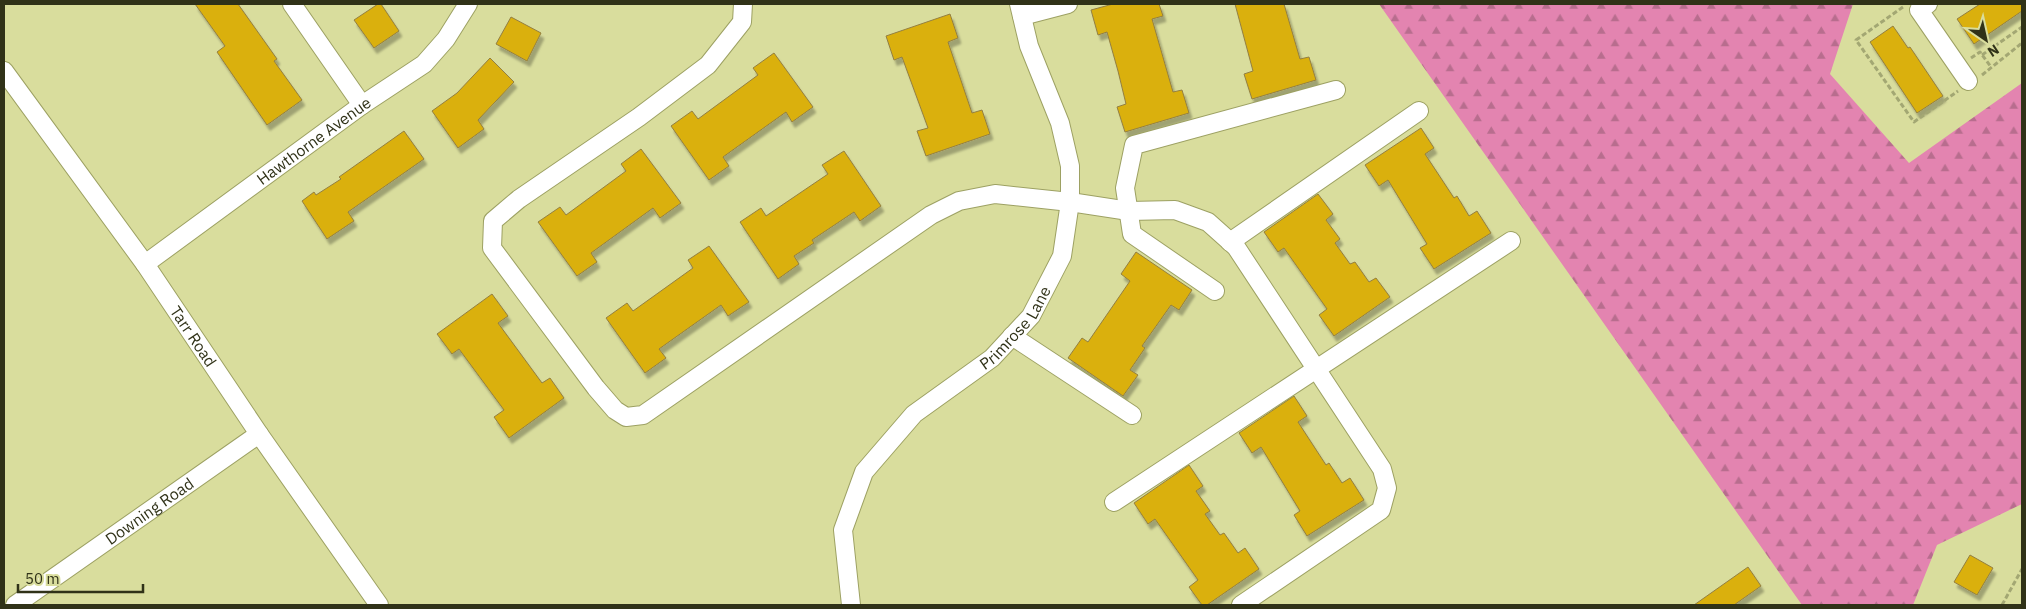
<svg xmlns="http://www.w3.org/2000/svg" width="2026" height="609" viewBox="0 0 2026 609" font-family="'IBM Plex Sans',sans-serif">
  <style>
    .forest { fill: url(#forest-firs) }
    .building { fill: #dab007; stroke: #937f43; filter: url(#shadow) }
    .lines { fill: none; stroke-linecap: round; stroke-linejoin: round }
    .minor-casing { stroke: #9da163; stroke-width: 20 }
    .path { stroke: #a3a773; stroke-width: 3; stroke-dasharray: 5 2.5; stroke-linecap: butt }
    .minor { stroke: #fff; stroke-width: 18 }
    .labels { text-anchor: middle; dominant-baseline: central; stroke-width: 5; stroke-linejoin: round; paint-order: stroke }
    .street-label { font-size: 16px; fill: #303218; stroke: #d9dd9d }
  </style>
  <defs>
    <pattern id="forest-firs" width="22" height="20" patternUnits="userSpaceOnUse" patternTransform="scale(1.25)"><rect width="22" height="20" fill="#e384b0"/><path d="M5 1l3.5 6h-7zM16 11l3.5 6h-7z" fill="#b86d8e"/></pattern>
    <filter id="shadow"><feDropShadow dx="3" dy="5.5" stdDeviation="1" flood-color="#0004"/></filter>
  </defs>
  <rect width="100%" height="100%" fill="#d9dd9d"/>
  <path class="forest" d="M1379,4H1853L1830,74L1909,163L2022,83V504L1937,545L1913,605H1802Z"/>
  <g class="building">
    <path d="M195,4H238L277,59L274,61L302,100L267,125L217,52L225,46Z"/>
    <path d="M378,4H381L399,31L374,48L354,20Z"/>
    <path d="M1113,4H1159L1163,16L1152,19L1173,92L1182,90L1189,113L1125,132L1117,107L1126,104L1118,71L1107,32L1098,35L1091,10Z"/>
    <path d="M1235,4H1284L1300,59L1309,57L1316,80L1252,99L1244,74L1253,71Z"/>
    <path d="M1980,4H2022V11L1974,44L1957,19Z"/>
    <path d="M950,14L958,38L948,42L972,113L982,110L990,134L926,156L917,131L928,128L902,57L894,60L886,36Z"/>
    <path d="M511,17L541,33L527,61L496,44Z"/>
    <path d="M1893,26L1908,48L1910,47L1943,96L1917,113L1870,42Z"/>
    <path d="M774,53L813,107L792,122L786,112L723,157L729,166L709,180L671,126L692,111L698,119L758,75L753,68Z"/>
    <path d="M490,58L514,82L478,120L484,129L458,148L432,111L457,93Z"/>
    <path d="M1421,128L1434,148L1425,154L1454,198L1457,196L1469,216L1477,211L1491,233L1434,269L1420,248L1427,244L1388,180L1379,186L1365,165Z"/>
    <path d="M404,131L424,159L348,212L354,221L327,239L302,201L314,192L316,195L341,179L339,177Z"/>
    <path d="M641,149L681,203L660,218L653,208L591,253L597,262L577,276L538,222L560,207L566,215L626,171L621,164Z"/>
    <path d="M844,151L881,206L860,221L854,212L812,240L814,243L794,256L799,264L778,279L740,222L761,208L766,216L828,174L822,165Z"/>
    <path d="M1318,194L1333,214L1326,220L1340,239L1335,243L1350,264L1355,262L1369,282L1376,278L1390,297L1334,336L1319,315L1327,309L1284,248L1278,252L1264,232Z"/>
    <path d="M709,246L749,302L728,316L721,305L659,349L666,358L645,373L606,318L627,303L633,311L693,268L688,260Z"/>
    <path d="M1136,252L1192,290L1179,310L1171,305L1142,346L1145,348L1130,370L1138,375L1123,396L1068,358L1082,338L1088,342L1130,281L1121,274Z"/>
    <path d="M492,294L508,316L498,323L542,383L550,378L564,398L509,438L494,417L504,410L459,349L452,354L437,334Z"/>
    <path d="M1294,396L1307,416L1298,422L1326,465L1329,463L1342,483L1350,478L1364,500L1307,536L1294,515L1300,511L1261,447L1252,453L1239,433Z"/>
    <path d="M1189,465L1203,486L1196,491L1210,511L1205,514L1220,535L1224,533L1238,553L1245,548L1259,569L1207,605H1202L1189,587L1198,580L1155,519L1148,524L1134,503Z"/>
    <path d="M1970,555L1993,568L1977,595L1954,582Z"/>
    <path d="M1748,567L1761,586L1734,605H1694Z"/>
  </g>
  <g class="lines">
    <defs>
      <g id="minor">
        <path d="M292,4L362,105"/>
        <path d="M743,4L742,22L708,65L639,117L519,199L493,221L492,248L596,388L615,410L626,417L643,415L931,215L959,201L995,194L1070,202L1129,211L1175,210L1208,222L1236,247L1382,469L1387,488L1381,510L1241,605"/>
        <path d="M1928,4L1919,10L1968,81"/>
        <path d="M1022,16L1068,4"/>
        <path id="s1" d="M4,71L145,264L259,434L379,605"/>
        <path d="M1230,242L1419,111"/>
        <path id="s2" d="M145,264L362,105L424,64L446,39L468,4"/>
        <path d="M1215,291L1132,234L1125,188L1134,145L1336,90"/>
        <path d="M1012,336L1132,415"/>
        <path d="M1114,502L1511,241"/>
        <path id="s3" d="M15,605L259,434"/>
        <path id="s4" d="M851,605L843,530L864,472L914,414L992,358L1031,316L1062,256L1070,202V166L1060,123L1029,46L1019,4"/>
      </g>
    </defs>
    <use href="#minor" class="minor-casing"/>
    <g class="path">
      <path d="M1903,7L1856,40L1914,122L1958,91"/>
      <path d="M1982,55L2022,27"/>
      <path d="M1971,58L1980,52L1991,67"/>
      <path d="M1982,75L2022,43"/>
      <path d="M2002,605L2022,569"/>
    </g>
    <use href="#minor" class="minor"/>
  </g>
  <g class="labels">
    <g class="street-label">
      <text stroke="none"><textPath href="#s2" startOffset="209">Hawthorne Avenue</textPath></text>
      <text stroke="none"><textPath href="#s4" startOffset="348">Primrose Lane</textPath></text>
      <text stroke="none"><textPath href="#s1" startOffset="326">Tarr Road</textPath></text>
      <text stroke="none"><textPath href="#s3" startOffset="164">Downing Road</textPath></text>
    </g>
  </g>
  <rect width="2026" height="609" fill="none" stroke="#303218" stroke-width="10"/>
  <g transform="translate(1986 40) rotate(146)" stroke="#d9dd9d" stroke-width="4" paint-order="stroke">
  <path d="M0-4L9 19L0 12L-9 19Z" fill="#303218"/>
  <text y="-8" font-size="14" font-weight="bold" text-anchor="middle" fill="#303218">N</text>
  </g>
  <path d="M18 584v8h125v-8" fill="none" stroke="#303218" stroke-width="2.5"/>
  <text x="25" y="584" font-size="15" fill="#303218" stroke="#d9dd9d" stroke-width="4" paint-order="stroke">50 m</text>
</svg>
